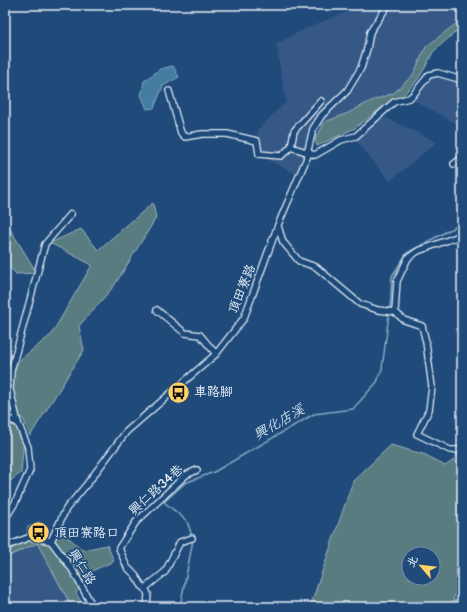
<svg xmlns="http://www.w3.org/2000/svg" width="467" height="612" viewBox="0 0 467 612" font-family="'Balsamiq Sans','LXGW WenKai TC',sans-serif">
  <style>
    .built { fill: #355887 }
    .green { fill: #597b80; stroke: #a0b6bc; fill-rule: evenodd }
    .water { fill: #447ba1; stroke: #86aac4 }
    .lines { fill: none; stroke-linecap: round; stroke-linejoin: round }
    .stream { stroke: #86aac4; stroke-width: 1.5 }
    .minor-casing { stroke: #e8f1f8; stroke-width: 8 }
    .minor { stroke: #1f4a7a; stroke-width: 5.5 }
    .labels { text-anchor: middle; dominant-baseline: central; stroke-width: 3.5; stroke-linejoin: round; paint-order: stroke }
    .street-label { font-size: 13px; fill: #e8f1f8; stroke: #1f4a7a }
    .poi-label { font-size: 13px; fill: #e8f1f8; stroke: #1f4a7a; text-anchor: start }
    .water-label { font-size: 14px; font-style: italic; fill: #cfdfeb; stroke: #1f4a7a }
  </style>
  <rect width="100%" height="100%" fill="#1f4a7a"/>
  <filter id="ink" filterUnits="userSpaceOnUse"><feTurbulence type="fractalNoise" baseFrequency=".025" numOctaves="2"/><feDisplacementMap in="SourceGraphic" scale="8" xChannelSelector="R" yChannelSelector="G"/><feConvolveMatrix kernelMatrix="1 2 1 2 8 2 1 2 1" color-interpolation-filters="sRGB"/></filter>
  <g filter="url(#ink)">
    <g class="built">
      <path d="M353,5H462V19L426,47L413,75L394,93L371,101L348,113L325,122L295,174L255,153L258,129L286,102L276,44L305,29L351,10Z"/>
      <path d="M438,75L462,81V119L457,124L413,100L421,87L429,78Z"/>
      <path d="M382,116L437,142L390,181L356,141Z"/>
      <path d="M37,543L72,607H5V558Z"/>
    </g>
    <g class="green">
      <path d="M462,19V26L433,52L425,68L416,82L403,95L388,103L355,128L317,146L315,140L325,122L348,113L371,101L394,93L413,75L426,47Z"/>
      <path d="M153,203L156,218L114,286L79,326L84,350L30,436L23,419L8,410L5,411V371H6L51,335L92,265L50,243L81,229L98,250Z"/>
      <path d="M5,221L7,224L37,273L16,274L5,262Z"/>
      <path d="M14,425L24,439L21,473L5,485V426Z"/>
      <path d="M391,445L426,455L445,466L454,460L462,447V585L457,589L453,600L462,602V607H310L353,481ZM409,554H433V578H409Z"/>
      <path d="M39,522L50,534H64L83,550L107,545L114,561L94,570L76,593L84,607H72L37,543L5,558V550L27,541L28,527Z"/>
    </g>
    <path class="water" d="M173,66L179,77L163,86L154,108L147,109L141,95L144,81L160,69Z"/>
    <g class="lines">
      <g class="stream">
        <path d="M390,310L392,276L407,253L462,223"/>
        <path d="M192,536L187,521L164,502L185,483L214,472L314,414L353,409L377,382L382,369L389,314"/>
        <path d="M180,607L193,540"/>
      </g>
      <defs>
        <g id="minor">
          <path d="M169,91L181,133L185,137L202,134H227L257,141L259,154L281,156L291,147L315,155L341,140L356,136L394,102L409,98L413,95L429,75L438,73L462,80"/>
          <path d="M291,147L294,131L321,101"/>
          <path d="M454,164L462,158"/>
          <path d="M278,226L283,242L299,261L316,267L360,304L378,310L395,312L404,320L422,326L426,342L432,387L429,410L417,434L450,450H462"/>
          <path d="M157,310L185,333L200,335L216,354"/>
          <path d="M395,312L397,281L408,258L418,251L462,235"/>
          <path d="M5,422L11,420L18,423L28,447L30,470L15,503L5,519"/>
          <path d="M18,423L10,390L11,371L45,244L71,214"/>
          <path d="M51,541L66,509L87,484L126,432L216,354L244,318L278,225L309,153L308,150L313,129L322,115L347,91L361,68L367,49L370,32L388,5"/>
          <path d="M5,547L30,537L51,541L72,569L93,607"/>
          <path d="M145,588L165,572L180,542L192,538"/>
          <path d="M147,607L148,594L145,588L142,586L135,575L127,567L119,548L136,522L186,475L197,470"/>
        </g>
      </defs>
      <use href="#minor" class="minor-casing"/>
      <use href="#minor" class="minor"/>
    </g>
  </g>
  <defs>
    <symbol id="bus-disc" viewBox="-11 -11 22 22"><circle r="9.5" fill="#ffd166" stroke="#1f4a7a"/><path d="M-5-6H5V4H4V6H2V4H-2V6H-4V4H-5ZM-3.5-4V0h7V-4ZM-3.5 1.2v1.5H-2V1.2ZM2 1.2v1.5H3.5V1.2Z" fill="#111"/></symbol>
  </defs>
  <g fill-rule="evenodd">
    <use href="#bus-disc" x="166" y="380" width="25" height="25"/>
    <use href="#bus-disc" x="26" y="520" width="25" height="25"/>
  </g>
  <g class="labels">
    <g class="street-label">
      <text transform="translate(242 289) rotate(-68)">頂田寮路</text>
      <text transform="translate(156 490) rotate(-42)">興仁路34巷</text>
      <text transform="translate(82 567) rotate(58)">興仁路</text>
    </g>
    <g class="poi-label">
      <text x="194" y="392">車路腳</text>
      <text x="54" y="533">頂田寮路口</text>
    </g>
    <g class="water-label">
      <text transform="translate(279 422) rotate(-30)">興化店溪</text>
    </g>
  </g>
  <rect width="467" height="612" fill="none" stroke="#1f4a7a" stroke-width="20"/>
  <rect x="10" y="10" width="447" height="592" fill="none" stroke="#e8f1f8" stroke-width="1.5" filter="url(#ink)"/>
  <g transform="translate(421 566) rotate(298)"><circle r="19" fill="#1f4a7a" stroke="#6f8dac"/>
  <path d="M0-3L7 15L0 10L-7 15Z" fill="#ffd166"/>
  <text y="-6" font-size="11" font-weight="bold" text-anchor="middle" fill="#e8f1f8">北</text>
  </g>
</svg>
